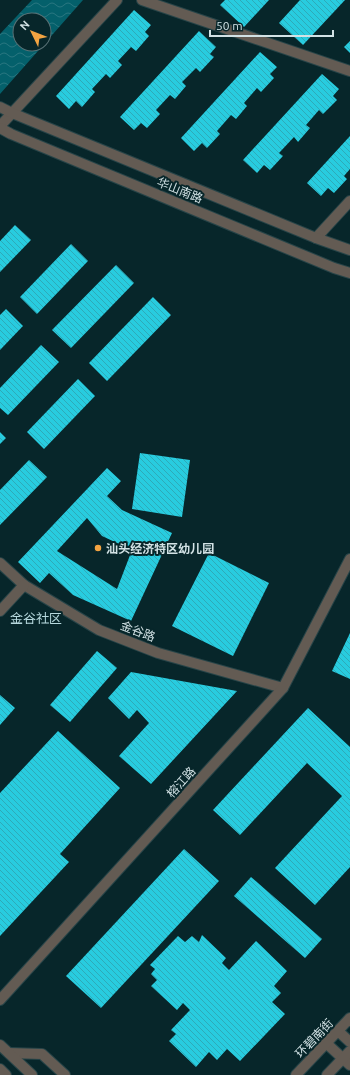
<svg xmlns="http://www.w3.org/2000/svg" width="350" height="1075" viewBox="0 0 350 1075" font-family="Ubuntu,'Noto Sans SC',sans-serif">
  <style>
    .water { fill: url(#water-waves); fill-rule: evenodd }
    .building { fill: url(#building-back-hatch); fill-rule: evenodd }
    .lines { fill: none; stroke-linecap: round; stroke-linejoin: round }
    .minor-casing { stroke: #274448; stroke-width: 12 }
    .tertiary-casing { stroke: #274448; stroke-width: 12 }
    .minor { stroke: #635b53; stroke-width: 10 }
    .tertiary { stroke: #635b53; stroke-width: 10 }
    .poi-dot { fill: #f3a442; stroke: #07262a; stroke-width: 1.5 }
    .labels { text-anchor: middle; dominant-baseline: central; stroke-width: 4; stroke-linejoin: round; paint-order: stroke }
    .street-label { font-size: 12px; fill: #d2e2e5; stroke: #07262a }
    .poi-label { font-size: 12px; font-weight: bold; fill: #d2e2e5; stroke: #07262a; text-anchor: start }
    .neighbourhood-label { font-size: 13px; fill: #b7d9de; stroke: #07262a }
  </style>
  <defs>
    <pattern id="water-waves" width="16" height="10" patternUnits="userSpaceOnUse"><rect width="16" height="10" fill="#04606b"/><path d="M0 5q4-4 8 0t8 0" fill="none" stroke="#287680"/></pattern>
    <pattern id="building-back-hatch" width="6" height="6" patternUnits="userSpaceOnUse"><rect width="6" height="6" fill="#28ccdf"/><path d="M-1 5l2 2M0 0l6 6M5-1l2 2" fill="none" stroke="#2eaab8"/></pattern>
  </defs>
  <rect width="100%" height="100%" fill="#07262a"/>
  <path class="water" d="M32,0H83L0,94V34ZM20,20H44V44H20Z"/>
  <g class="building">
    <path d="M225,0H269L244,27L220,5Z"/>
    <path d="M300,0H345L303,45L279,23Z"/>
    <path d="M134,10L151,25L145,32L149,36L136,51L131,47L118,61L122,65L110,78L106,74L92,89L95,92L82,107L76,101L69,109L56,96Z"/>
    <path d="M199,31L216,47L210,54L214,57L200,72L196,68L182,82L186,86L175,99L170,95L156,110L160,114L147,128L141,123L134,130L120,117Z"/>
    <path d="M350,41V53L344,47Z"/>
    <path d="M260,52L277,67L270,74L274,78L261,92L257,88L244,103L247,106L236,119L231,115L217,131L220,134L207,148L202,143L194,151L181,138Z"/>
    <path d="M322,74L339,89L333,96L337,100L323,114L319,110L306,125L310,128L298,142L294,137L279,153L283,156L270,170L264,165L257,173L243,160Z"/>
    <path d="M350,136V169L344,176L347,179L334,193L328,188L321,196L307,183Z"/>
    <path d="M15,225L31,240L0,272V241Z"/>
    <path d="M71,244L88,261L37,314L20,297Z"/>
    <path d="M116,265L134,283L71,348L52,330Z"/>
    <path d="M153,297L171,315L107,381L89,363Z"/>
    <path d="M6,309L23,326L0,350V315Z"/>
    <path d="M41,345L59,362L8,415L0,408V388Z"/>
    <path d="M78,379L95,396L44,449L27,432Z"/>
    <path d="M0,432L6,438L0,444Z"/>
    <path d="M140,453L190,460L182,517L132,509Z"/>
    <path d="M29,460L47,477L0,525V490Z"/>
    <path d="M107,468L121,481L107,496L122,510L172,533L131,621L73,595L49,573L40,583L18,562ZM87,518L102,536L132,550L117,589L57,551Z"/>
    <path d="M209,553L269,583L233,656L172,626Z"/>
    <path d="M350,633V679L332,671Z"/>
    <path d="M97,651L117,668L70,722L50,705Z"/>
    <path d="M131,672L237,691L151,784L119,756L149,723L137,710L129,719L108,698Z"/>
    <path d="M0,695L15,708L0,725Z"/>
    <path d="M308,708L350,747V867L315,905L275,868L342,796L307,763L240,835L213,810Z"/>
    <path d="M58,731L120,788L60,854L69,862L0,936V793Z"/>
    <path d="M184,849L219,881L101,1008L66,976Z"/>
    <path d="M251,877L322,939L305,958L234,896Z"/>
    <path d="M202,935L226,958L222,963L229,970L256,941L287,971L274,986L281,993L272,1002L285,1014L240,1061L227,1049L217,1060L209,1052L196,1067L169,1041L176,1034L171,1030L190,1010L183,1003L177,1010L151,986L157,980L151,974L155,969L150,965L178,936L185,942L192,936L199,942Z"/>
  </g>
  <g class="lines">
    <defs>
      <g id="minor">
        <path d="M142,0L350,71"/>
        <path d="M0,126L117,0"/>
        <path d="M316,238L350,201"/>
        <path d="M0,563L24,585L99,630L158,653L283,688"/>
        <path d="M0,611L24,585"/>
        <path d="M9,1053L42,1054L65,1075"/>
      </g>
      <g id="tertiary">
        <path d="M0,107L12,113L316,238L350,250"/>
        <path d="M0,128L11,134L334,268L350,273"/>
        <path d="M0,1000L283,688L350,559"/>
        <path d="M338,1031L350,1042"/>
        <path d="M326,1043L350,1065"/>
        <path d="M0,1045L32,1075"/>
        <path d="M0,1069L6,1075"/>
        <path d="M296,1075L350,1018"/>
        <path d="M327,1075L350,1051"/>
      </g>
    </defs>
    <use href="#minor" class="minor-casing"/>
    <use href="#tertiary" class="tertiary-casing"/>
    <use href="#minor" class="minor"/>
    <use href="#tertiary" class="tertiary"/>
  </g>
  <circle class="poi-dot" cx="98" cy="548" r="4"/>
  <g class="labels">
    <g class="street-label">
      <text transform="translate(180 190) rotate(22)">华山南路</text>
      <text transform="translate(138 631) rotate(21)">金谷路</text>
      <text transform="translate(181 782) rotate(-48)">榕江路</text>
      <text transform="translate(314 1038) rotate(-46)">环碧南街</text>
    </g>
    <g class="poi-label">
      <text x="106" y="548">汕头经济特区幼儿园</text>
    </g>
    <g class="neighbourhood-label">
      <text x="36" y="618">金谷社区</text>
    </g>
  </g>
  <g transform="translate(32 32) rotate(313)"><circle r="19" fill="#07262a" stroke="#587175"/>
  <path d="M0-3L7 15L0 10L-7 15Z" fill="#f3a442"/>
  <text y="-6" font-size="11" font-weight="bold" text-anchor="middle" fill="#d2e2e5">N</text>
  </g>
  <path d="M210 30v6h123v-6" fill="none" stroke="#d2e2e5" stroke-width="2"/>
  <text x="216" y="30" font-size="12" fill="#d2e2e5" stroke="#07262a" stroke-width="3" paint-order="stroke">50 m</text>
</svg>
